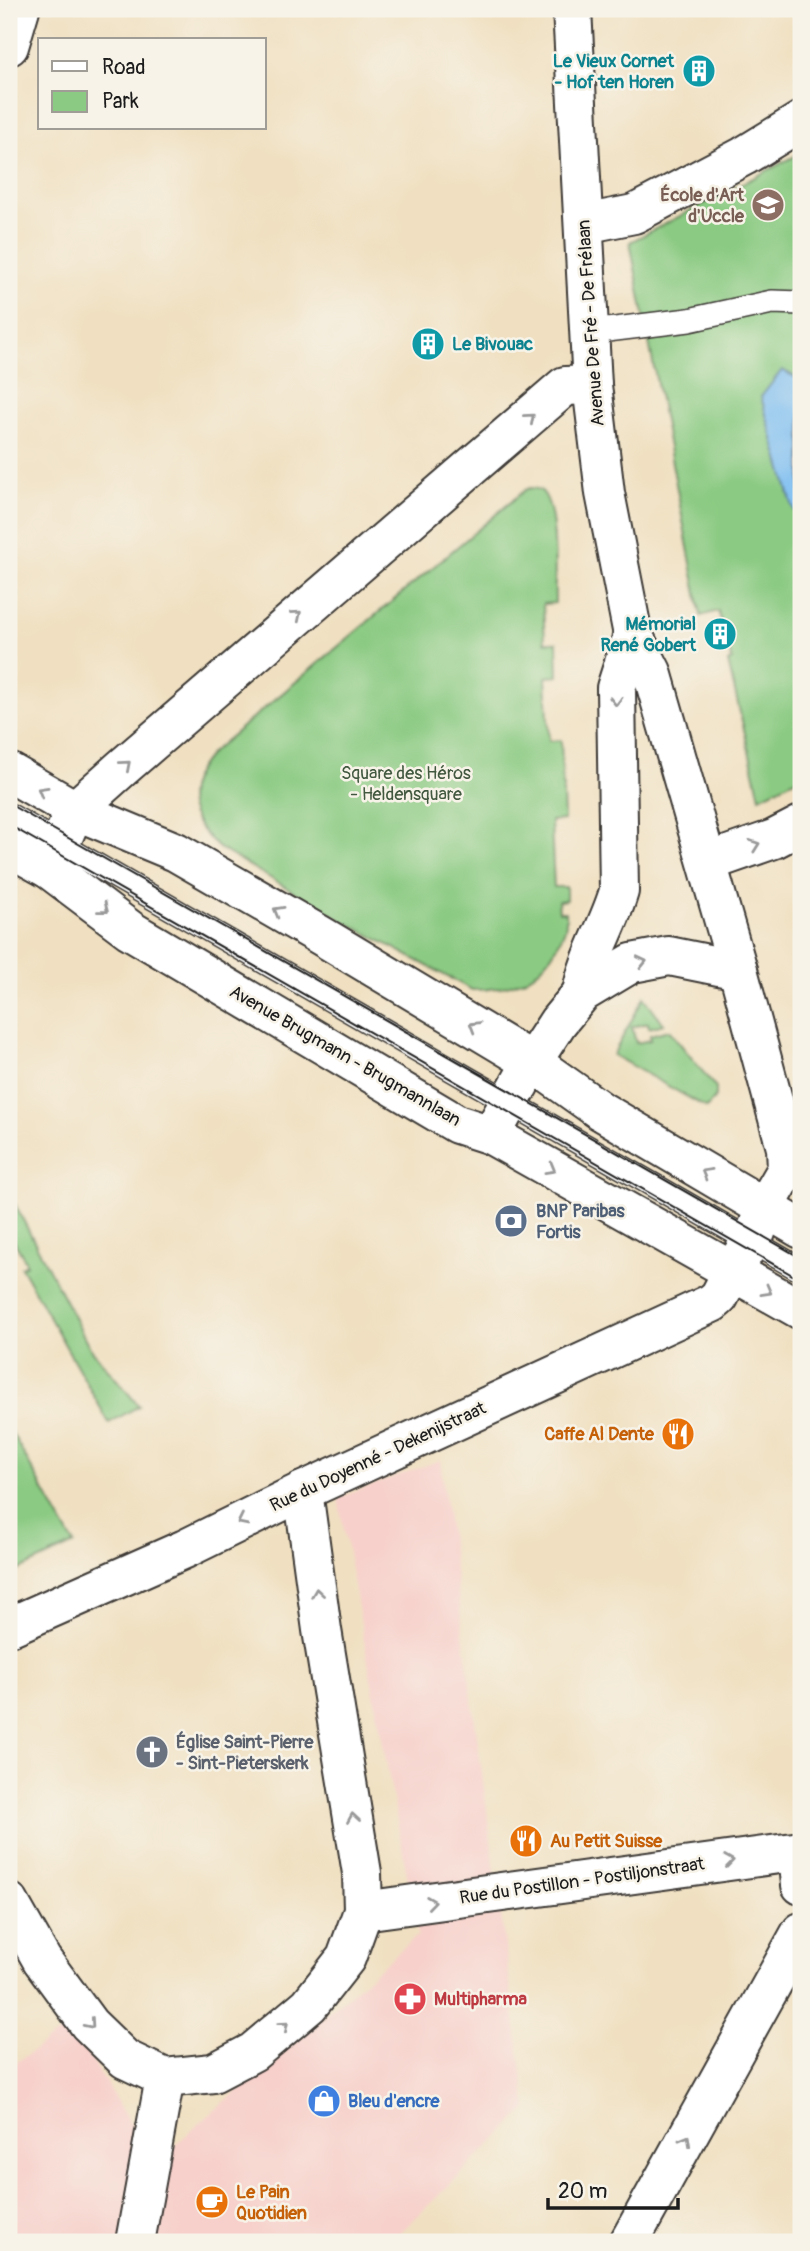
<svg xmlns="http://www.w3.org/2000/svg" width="810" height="2251" viewBox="0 0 810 2251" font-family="Pangolin,sans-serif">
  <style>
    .built { fill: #f7d0cb }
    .green { fill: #8aca82; stroke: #53734f; stroke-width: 2 }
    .water { fill: #7dbef2; stroke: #4c6d87; stroke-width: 2 }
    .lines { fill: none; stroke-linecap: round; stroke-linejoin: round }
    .service-casing { stroke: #3c3935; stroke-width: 26 }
    .minor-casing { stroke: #3c3935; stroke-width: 42 }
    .secondary-casing { stroke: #3c3935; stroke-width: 42 }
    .primary-casing { stroke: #3c3935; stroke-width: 42 }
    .service { stroke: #fff; stroke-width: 23 }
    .minor { stroke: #fff; stroke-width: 38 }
    .secondary { stroke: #fff; stroke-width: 38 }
    .primary { stroke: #fff; stroke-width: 38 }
    .tram { stroke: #1c1c1c; stroke-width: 2 }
    .oneway { stroke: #999 }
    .labels { text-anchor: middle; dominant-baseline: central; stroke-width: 5; stroke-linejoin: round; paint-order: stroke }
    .culture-label { font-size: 18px; font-weight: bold; fill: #0d838f; stroke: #f7f3e8; text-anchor: end }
    .education-label { font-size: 18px; font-weight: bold; fill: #785e54; stroke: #f7f3e8; text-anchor: end }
    .street-label { font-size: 18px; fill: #1c1c1c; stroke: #f7f3e8 }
    .park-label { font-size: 18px; fill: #425940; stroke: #f7f3e8 }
    .service-label { font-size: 18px; font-weight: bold; fill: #4e5e75; stroke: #f7f3e8; text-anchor: start }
    .food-label { font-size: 18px; font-weight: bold; fill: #c56008; stroke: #f7f3e8; text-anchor: start }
    .worship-label { font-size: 18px; font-weight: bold; fill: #5b616d; stroke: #f7f3e8; text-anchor: start }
    .health-label { font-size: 18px; font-weight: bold; fill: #be3a42; stroke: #f7f3e8; text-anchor: start }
    .shop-label { font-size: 18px; font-weight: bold; fill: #366cbe; stroke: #f7f3e8; text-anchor: start }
  </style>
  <rect width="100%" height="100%" fill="#f7f3e8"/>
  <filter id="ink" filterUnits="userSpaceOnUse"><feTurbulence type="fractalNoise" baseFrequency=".0143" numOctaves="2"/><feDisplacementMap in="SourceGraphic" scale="14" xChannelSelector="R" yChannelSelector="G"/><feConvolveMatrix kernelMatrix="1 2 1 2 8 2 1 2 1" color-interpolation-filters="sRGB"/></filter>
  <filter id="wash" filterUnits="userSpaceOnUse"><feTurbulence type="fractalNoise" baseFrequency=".00686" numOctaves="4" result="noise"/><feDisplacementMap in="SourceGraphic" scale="28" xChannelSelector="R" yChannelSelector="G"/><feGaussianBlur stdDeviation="1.57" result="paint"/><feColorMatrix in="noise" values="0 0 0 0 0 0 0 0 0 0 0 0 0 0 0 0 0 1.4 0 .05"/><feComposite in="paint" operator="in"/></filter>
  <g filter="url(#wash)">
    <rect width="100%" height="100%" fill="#f0e0c1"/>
    <path class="built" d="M440,1460L527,2109L391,2242H9V2067L71,2025L154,2163L418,1935L338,1498Z"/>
    <g class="green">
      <path d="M801,153V777L760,797L728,662L732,660L718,611L701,616L630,242Z"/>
      <path d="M530,488C536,488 541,489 544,494C558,514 554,578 555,603L543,604L545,642H557L558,676L546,677L549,741L561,740L564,820L551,821L554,887H566V900L558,901L559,912H566C567,929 564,933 556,948C538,981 507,990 472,990L345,922L219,848C185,817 177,790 211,753L525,490Z"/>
      <path d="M644,997L664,1024L649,1028L648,1023L632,1027L636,1043L651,1040L650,1035L669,1030L716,1088V1096L707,1108L613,1055Z"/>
      <path d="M9,1193L90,1348L139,1406L109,1423L21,1267L27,1264L9,1232Z"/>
      <path d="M9,1428L74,1544L9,1575Z"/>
    </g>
    <path class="water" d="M782,370L801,380V520L793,508L761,397Z"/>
  </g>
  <g filter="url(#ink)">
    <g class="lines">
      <defs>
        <g id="service">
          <path d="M591,332L689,320L772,302L801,303"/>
          <path d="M9,815L801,1270"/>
        </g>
        <g id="minor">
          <path d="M9,46L20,9"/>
          <path d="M584,224L634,214L744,156L801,121"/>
          <path d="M708,862L774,839L801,825"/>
          <path d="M49,869L75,810L122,768L565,386L592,385"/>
          <path d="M9,1627L185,1549L303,1491L712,1303L719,1297L732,1272"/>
          <path d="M798,1852L801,1885"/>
          <path d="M9,1902L42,1960L89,2024L125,2059L165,2078L213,2073L253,2052L309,2005L346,1958L363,1911L362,1873L322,1630L303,1491"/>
          <path d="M363,1911L801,1851"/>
          <path d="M135,2242L165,2078"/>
          <path d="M629,2242L801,1932"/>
        </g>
        <g id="secondary">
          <path d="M572,9L592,385L605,493L633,635L652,672L738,970L786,1148L787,1169L765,1207L756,1232L732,1272"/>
          <path d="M582,993C588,957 609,926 619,891L616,688L633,635"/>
          <path d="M491,1135L532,1062L558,1022L582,993L632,963L669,956L738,970"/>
        </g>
        <g id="primary">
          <path d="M9,772L75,810L176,852L320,935L532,1062L601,1111L801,1229"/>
          <path d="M9,847L49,869L130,930L457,1124L491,1135L801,1310"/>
        </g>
      </defs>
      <use href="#service" class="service-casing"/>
      <use href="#minor" class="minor-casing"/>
      <use href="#secondary" class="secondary-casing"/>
      <use href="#primary" class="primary-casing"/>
      <use href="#service" class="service"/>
      <use href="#minor" class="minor"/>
      <use href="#secondary" class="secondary"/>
      <use href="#primary" class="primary"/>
      <g class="tram">
        <path d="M9,804L801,1258"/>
        <path d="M9,825L801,1280"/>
      </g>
    </g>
    <defs><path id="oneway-chevron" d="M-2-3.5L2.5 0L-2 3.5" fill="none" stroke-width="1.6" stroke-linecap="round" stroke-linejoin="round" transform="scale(1.75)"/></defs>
    <g class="oneway">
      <use href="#oneway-chevron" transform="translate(530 418) rotate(-41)"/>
      <use href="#oneway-chevron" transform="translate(297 615) rotate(-40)"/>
      <use href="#oneway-chevron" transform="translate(616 701) rotate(89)"/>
      <use href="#oneway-chevron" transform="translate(126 765) rotate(-41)"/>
      <use href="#oneway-chevron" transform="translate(42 791) rotate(-150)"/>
      <use href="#oneway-chevron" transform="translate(755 845) rotate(-20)"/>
      <use href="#oneway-chevron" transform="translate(104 909) rotate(38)"/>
      <use href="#oneway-chevron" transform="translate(278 911) rotate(-150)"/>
      <use href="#oneway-chevron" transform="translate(642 962) rotate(-13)"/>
      <use href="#oneway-chevron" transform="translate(474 1026) rotate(-149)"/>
      <use href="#oneway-chevron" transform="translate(551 1169) rotate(30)"/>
      <use href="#oneway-chevron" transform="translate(706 1173) rotate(-150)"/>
      <use href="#oneway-chevron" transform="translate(767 1291) rotate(29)"/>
      <use href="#oneway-chevron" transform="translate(242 1521) rotate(154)"/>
      <use href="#oneway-chevron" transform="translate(317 1593) rotate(-98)"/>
      <use href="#oneway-chevron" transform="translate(353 1818) rotate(-99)"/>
      <use href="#oneway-chevron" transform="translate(729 1861) rotate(-8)"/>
      <use href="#oneway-chevron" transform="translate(431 1902) rotate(-8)"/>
      <use href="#oneway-chevron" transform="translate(90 2024) rotate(49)"/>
      <use href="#oneway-chevron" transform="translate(284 2026) rotate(-40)"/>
      <use href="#oneway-chevron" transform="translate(686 2140) rotate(-61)"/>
    </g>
  </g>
  <defs>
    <symbol id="building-disc" viewBox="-11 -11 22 22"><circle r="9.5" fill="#0f9aa8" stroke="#f7f3e8"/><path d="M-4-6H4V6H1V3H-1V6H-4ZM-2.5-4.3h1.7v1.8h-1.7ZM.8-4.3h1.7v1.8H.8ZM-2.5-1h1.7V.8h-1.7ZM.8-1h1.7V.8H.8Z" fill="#fff"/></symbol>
    <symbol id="school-disc" viewBox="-11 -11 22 22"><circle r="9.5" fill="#8d6e63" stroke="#f7f3e8"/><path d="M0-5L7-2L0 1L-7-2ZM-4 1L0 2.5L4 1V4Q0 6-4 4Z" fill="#fff"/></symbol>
    <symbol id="bank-disc" viewBox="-11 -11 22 22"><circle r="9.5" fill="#5c6f8a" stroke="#f7f3e8"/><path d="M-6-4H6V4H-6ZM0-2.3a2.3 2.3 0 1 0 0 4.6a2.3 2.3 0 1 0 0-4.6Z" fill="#fff"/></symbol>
    <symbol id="restaurant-disc" viewBox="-11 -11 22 22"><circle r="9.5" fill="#e8710a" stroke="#f7f3e8"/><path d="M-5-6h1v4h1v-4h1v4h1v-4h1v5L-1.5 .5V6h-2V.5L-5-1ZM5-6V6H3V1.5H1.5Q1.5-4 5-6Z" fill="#fff"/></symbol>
    <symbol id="church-disc" viewBox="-11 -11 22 22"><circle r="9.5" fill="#6b7280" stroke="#f7f3e8"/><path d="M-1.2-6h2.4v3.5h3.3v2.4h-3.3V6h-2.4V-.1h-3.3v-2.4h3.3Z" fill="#fff"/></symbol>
    <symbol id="pharmacy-disc" viewBox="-11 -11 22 22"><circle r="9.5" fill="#e0444e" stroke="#f7f3e8"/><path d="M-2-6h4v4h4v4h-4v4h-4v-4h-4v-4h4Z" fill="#fff"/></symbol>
    <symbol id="shop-disc" viewBox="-11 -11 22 22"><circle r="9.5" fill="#3f7fe0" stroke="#f7f3e8"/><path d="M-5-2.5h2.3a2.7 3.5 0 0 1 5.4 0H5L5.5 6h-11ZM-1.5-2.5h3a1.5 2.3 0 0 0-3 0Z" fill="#fff"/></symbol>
    <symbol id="cafe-disc" viewBox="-11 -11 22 22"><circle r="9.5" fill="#e8710a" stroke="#f7f3e8"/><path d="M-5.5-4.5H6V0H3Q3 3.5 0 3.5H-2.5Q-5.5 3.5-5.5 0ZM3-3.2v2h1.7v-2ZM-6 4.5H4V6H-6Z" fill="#fff"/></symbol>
  </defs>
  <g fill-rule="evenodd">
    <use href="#building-disc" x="680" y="52" width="38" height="38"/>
    <use href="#school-disc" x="749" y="186" width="38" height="38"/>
    <use href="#building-disc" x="409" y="325" width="38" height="38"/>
    <use href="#building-disc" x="701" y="615" width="38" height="38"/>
    <use href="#bank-disc" x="492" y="1202" width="38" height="38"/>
    <use href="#restaurant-disc" x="659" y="1415" width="38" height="38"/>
    <use href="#church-disc" x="133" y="1733" width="38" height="38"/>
    <use href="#restaurant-disc" x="507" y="1822" width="38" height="38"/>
    <use href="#pharmacy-disc" x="391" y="1980" width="38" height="38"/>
    <use href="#shop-disc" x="305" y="2082" width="38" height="38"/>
    <use href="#cafe-disc" x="193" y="2183" width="38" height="38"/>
  </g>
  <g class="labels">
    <g class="culture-label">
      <text x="674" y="61">Le Vieux Cornet<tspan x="674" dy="21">- Hof ten Horen</tspan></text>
      <text x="452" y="344" text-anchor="start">Le Bivouac</text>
      <text x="696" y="624">Mémorial<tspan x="696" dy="21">René Gobert</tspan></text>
    </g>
    <g class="education-label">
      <text x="744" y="195">École d'Art<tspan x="744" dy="21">d'Uccle</tspan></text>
    </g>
    <g class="street-label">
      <text transform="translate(591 323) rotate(-94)">Avenue De Fré - De Frélaan</text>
      <text transform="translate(345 1056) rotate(30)">Avenue Brugmann - Brugmannlaan</text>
      <text transform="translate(378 1457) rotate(-25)">Rue du Doyenné - Dekenijstraat</text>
      <text transform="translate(582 1881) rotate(-8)">Rue du Postillon - Postiljonstraat</text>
    </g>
    <g class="park-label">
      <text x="406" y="773">Square des Héros<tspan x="406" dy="21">- Heldensquare</tspan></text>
    </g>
    <g class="service-label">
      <text x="536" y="1211">BNP Paribas<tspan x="536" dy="21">Fortis</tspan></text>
    </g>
    <g class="food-label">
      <text x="654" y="1434" text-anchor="end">Caffe Al Dente</text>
      <text x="550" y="1841">Au Petit Suisse</text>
      <text x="236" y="2192">Le Pain<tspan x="236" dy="21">Quotidien</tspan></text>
    </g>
    <g class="worship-label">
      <text x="176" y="1742">Église Saint-Pierre<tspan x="176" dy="21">- Sint-Pieterskerk</tspan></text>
    </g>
    <g class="health-label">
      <text x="434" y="1999">Multipharma</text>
    </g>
    <g class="shop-label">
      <text x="348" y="2101">Bleu d'encre</text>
    </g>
  </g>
  <rect width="810" height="2251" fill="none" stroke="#f7f3e8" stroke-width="35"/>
  <rect x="38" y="38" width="228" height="91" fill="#f7f3e8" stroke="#9f9d96" stroke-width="2"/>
  <rect x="52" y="61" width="35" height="10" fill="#ffffff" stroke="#9f9d96" stroke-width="2"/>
  <text x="102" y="74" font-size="21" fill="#1c1c1c">Road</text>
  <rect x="52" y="91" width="35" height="21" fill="#8aca82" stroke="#9f9d96" stroke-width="2"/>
  <text x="102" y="108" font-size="21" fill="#1c1c1c">Park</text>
  <path d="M548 2198v10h130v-10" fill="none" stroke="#1c1c1c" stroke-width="3.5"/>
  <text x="558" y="2198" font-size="21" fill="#1c1c1c" stroke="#f7f3e8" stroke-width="5" paint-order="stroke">20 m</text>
</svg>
